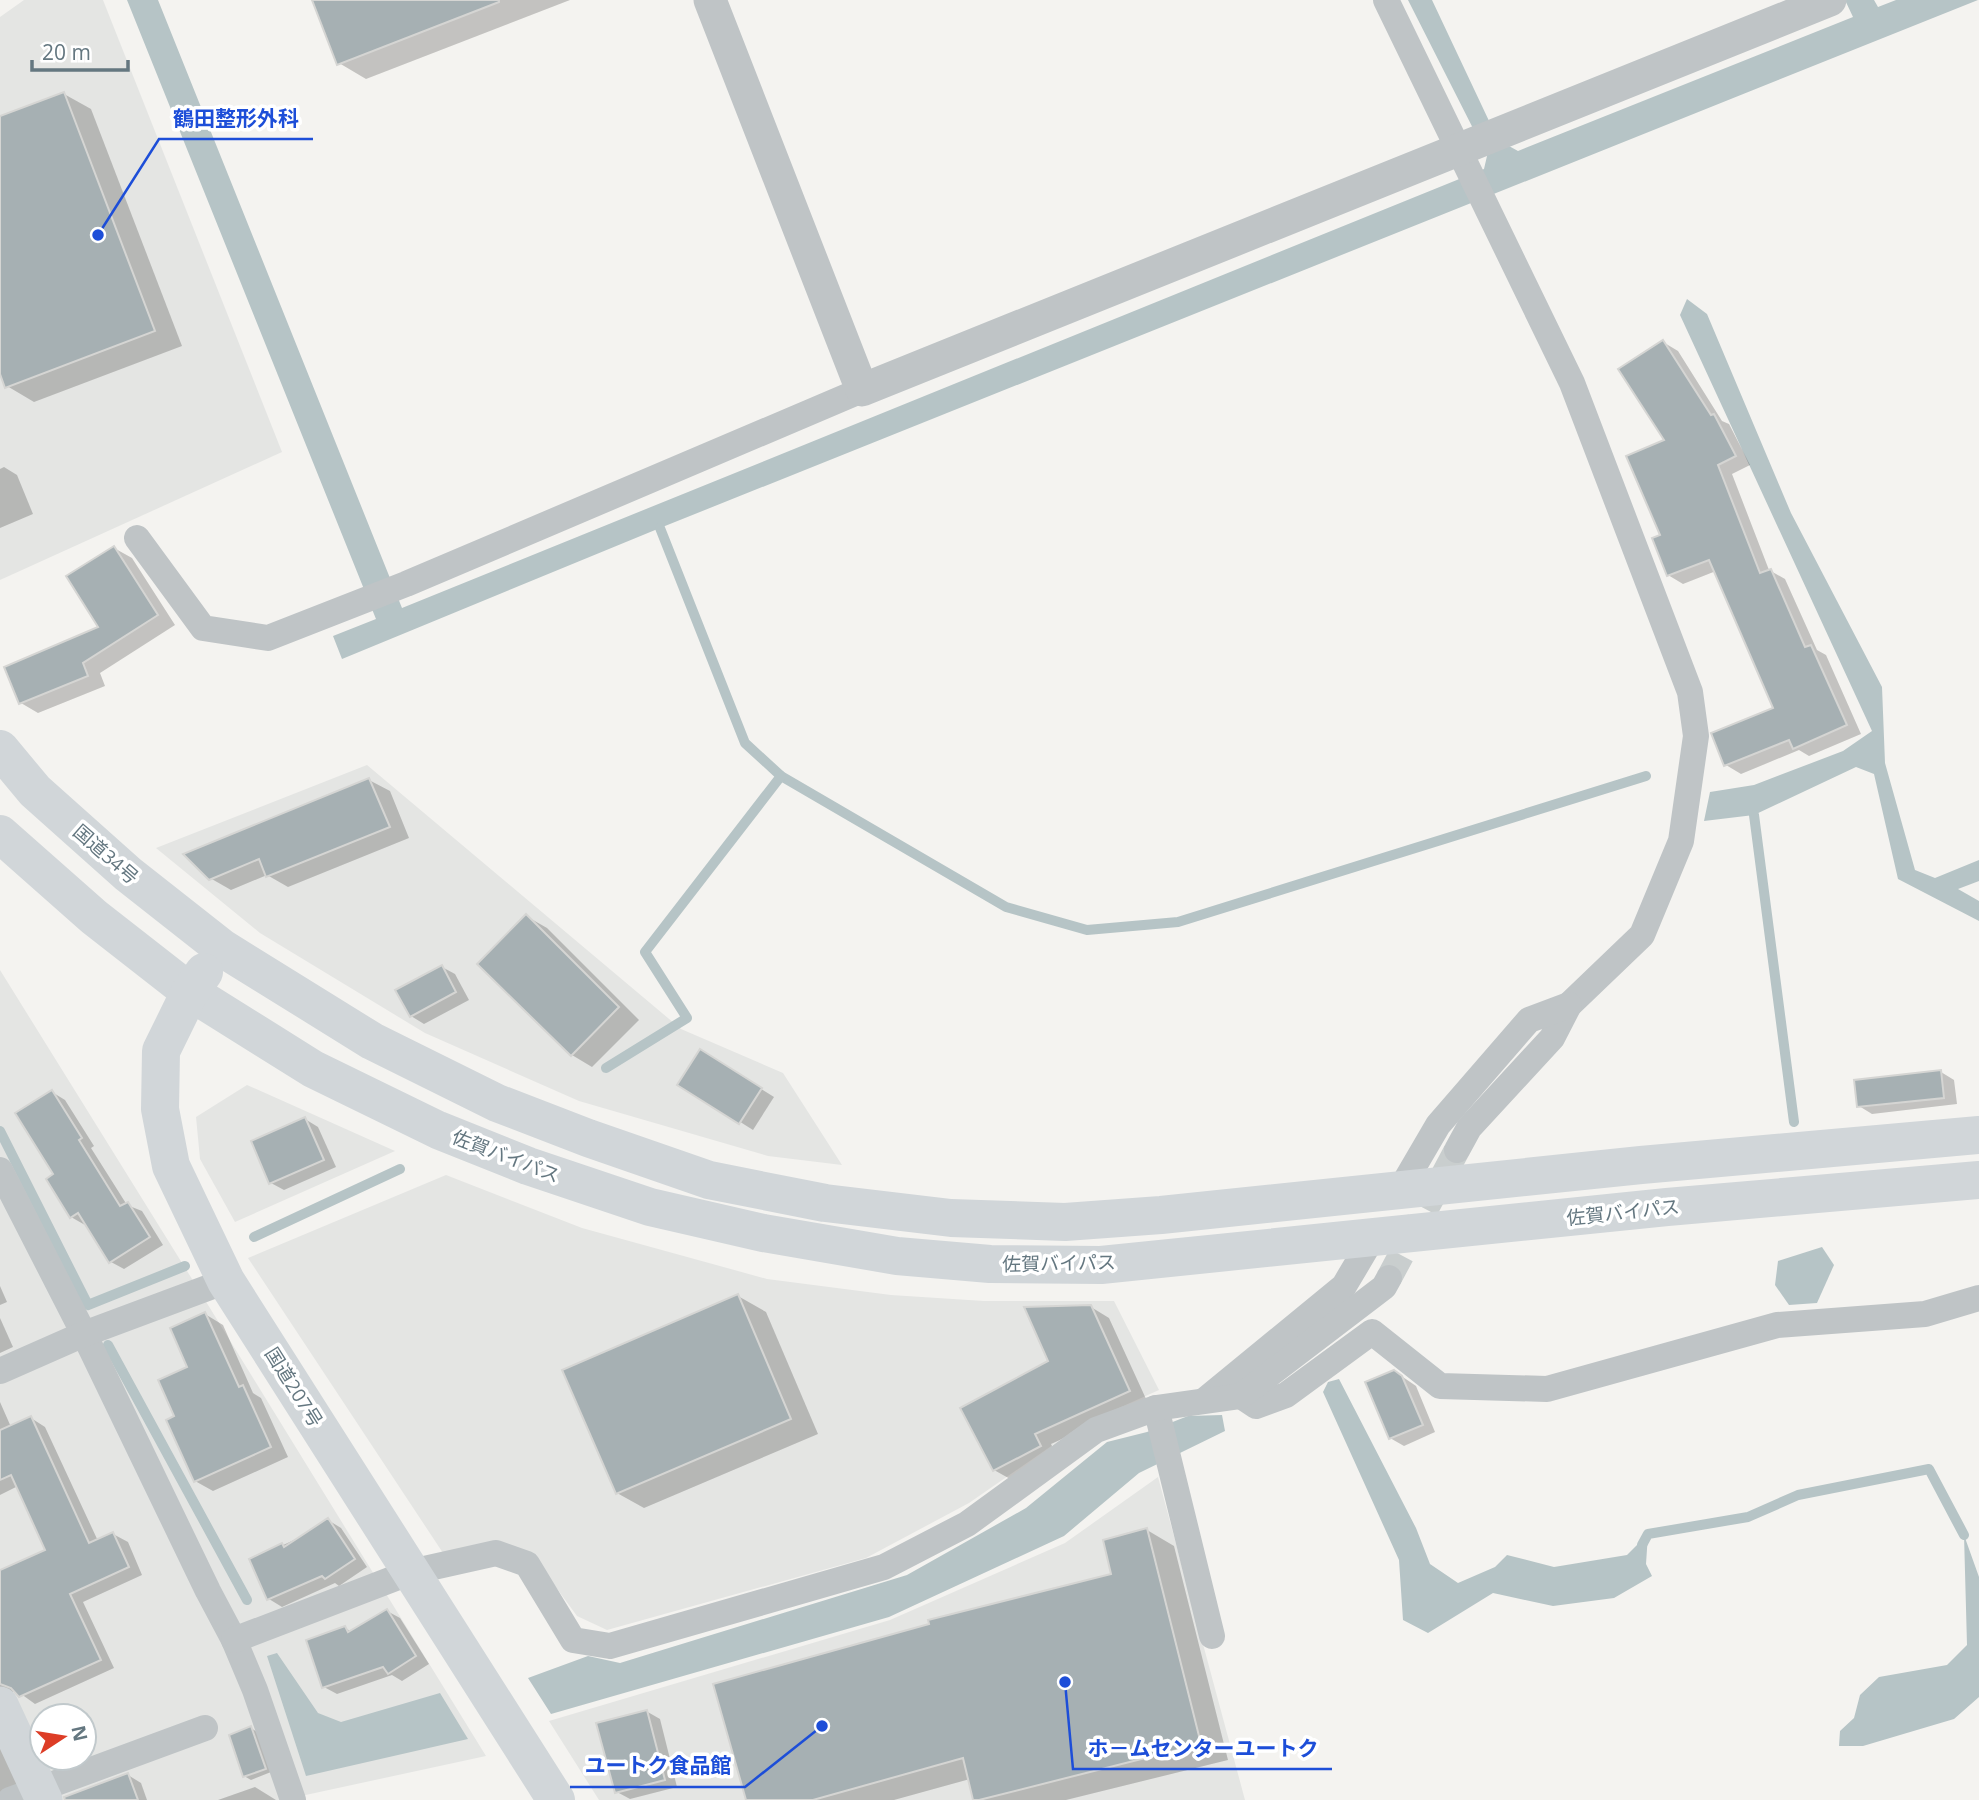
<svg xmlns="http://www.w3.org/2000/svg" width="1979" height="1800" viewBox="0 0 1979 1800" font-family="'Open Sans','Noto Sans JP',sans-serif">
  <style>
    .built { fill: #e4e5e3; fill-rule: evenodd }
    .water { fill: #b6c4c6 }
    .shadow { fill: #0003 }
    .lines { fill: none; stroke-linecap: round; stroke-linejoin: round }
    .stream { stroke: #b6c4c6; stroke-width: 10 }
    .building { fill: #a6b0b3; stroke: #d5d5d3; stroke-width: 2 }
    .minor-tunnel { stroke: #c9cece; stroke-width: 26; stroke-dasharray: 26 13; stroke-linecap: butt }
    .minor { stroke: #bfc4c6; stroke-width: 26 }
    .tertiary { stroke: #bfc4c6; stroke-width: 33 }
    .secondary { stroke: #d1d6d9; stroke-width: 37 }
    .trunk { stroke: #d1d6d9; stroke-width: 38 }
    .labels { text-anchor: middle; dominant-baseline: central; stroke-width: 7; stroke-linejoin: round; paint-order: stroke }
    .street-label { font-size: 19px; fill: #647780; stroke: #fff }
    .leader { fill: none; stroke: #1d4ed8; stroke-width: 2.5 }
    .callout-dot { fill: #1d4ed8; stroke: #fff; stroke-width: 2.5 }
    .callout-label { font-size: 21px; text-anchor: middle; font-weight: bold; fill: #1d4ed8; stroke: #fff; stroke-width: 7; stroke-linejoin: round; paint-order: stroke }
  </style>
  <rect width="100%" height="100%" fill="#f4f3f0"/>
  <g class="built">
    <path d="M24,0H103L282,452L0,580V17Z"/>
    <path d="M367,765L681,1029L783,1073L842,1165L768,1156L579,1101L425,1033L260,933L156,848Z"/>
    <path d="M0,970L192,1279L486,1756L301,1796L300,1800H0ZM42,1716H84V1758H42Z"/>
    <path d="M247,1085L395,1151L235,1222L200,1159L196,1117Z"/>
    <path d="M446,1175L582,1228L767,1279L891,1295L984,1301H1114L1159,1390L1083,1424L969,1503L866,1558L607,1630L577,1616L536,1560L443,1553L248,1258Z"/>
    <path d="M1158,1477L1245,1800H599L549,1721L890,1620L1065,1543Z"/>
  </g>
  <g class="water">
    <path d="M127,0H158L402,608L1484,169L1487,156L1408,0H1432L1498,140L1518,151L1853,17L1845,0H1874L1878,7L1896,0H1978L660,528L342,659L333,636L376,619Z"/>
    <path d="M1687,299L1707,314L1791,513L1882,687L1885,763L1915,870L1935,878L1979,860V881L1958,889L1979,901V921L1898,879L1874,774L1856,767L1754,815L1704,821L1710,792L1754,785L1843,751L1872,731L1680,315Z"/>
    <path d="M1822,1247L1834,1265L1817,1303L1789,1305L1775,1285L1778,1261Z"/>
    <path d="M1339,1379L1416,1528L1430,1564L1458,1583L1495,1567L1507,1555L1554,1567L1627,1555L1648,1534L1646,1564L1652,1576L1614,1598L1553,1606L1493,1593L1428,1633L1403,1620L1399,1560L1323,1392L1328,1382Z"/>
    <path d="M1222,1415L1225,1431L1139,1473L1064,1536L889,1617L551,1714L528,1678L588,1656L620,1663L907,1575L1026,1508L1107,1442L1147,1432L1188,1416Z"/>
    <path d="M1964,1535L1979,1577V1697L1954,1719L1863,1746H1839L1840,1731L1854,1718L1860,1695L1879,1677L1947,1665L1967,1645Z"/>
    <path d="M277,1653L318,1713L341,1722L440,1693L468,1739L306,1776L267,1656Z"/>
  </g>
  <g class="shadow">
    <path d="M314,0H570L366,79L339,63Z"/>
    <path d="M64,94L91,109L182,346L34,402L7,386L0,368V118Z"/>
    <path d="M1663,342L1678,351L1722,421L1729,424L1750,465L1732,474L1769,570L1785,579L1817,650L1826,655L1861,734L1809,756L1799,750L1741,774L1726,765L1775,709L1716,571L1683,584L1668,575L1662,536L1666,441Z"/>
    <path d="M4,467L17,475L33,514L0,528V469Z"/>
    <path d="M114,548L132,558L175,625L100,673L105,686L38,713L21,703L101,628Z"/>
    <path d="M369,780L390,791L409,838L288,887L267,875L231,890L210,878Z"/>
    <path d="M526,916L547,928L639,1020L592,1067L572,1055Z"/>
    <path d="M442,967L455,974L469,1000L424,1024L411,1016Z"/>
    <path d="M714,1059L774,1097L753,1130L680,1084Z"/>
    <path d="M1941,1072L1954,1080L1957,1104L1872,1114L1859,1106Z"/>
    <path d="M52,1092L65,1100L94,1146L91,1148L127,1205L142,1211L163,1245L124,1269L111,1262L87,1224L85,1225L71,1217L48,1180L56,1175Z"/>
    <path d="M305,1119L318,1127L336,1167L284,1190L271,1183Z"/>
    <path d="M0,1286L7,1302L0,1305Z"/>
    <path d="M738,1296L766,1312L818,1434L644,1508L617,1493Z"/>
    <path d="M1091,1307L1109,1318L1147,1401L1051,1444L1057,1456L1012,1480L994,1470L1051,1362Z"/>
    <path d="M205,1314L223,1325L253,1393L261,1398L288,1457L213,1491L195,1481L190,1368Z"/>
    <path d="M0,1318L13,1347L0,1353Z"/>
    <path d="M1394,1371L1416,1386L1435,1432L1404,1446L1390,1438Z"/>
    <path d="M0,1402L11,1427L31,1418L45,1427L98,1541L113,1534L128,1542L142,1575L83,1602L114,1668L35,1704L17,1691L6,1694L0,1699V1572L47,1551L18,1486L0,1495Z"/>
    <path d="M328,1520L341,1528L367,1567L339,1586L335,1583L282,1607L269,1599L251,1560L307,1534Z"/>
    <path d="M1147,1530L1174,1546L1228,1760L1066,1800H975L970,1779L894,1800H748L1113,1575Z"/>
    <path d="M387,1611L400,1618L429,1664L402,1681L392,1675L337,1694L324,1687L345,1628L352,1632Z"/>
    <path d="M646,1711L660,1719L677,1787L630,1799L617,1792Z"/>
    <path d="M251,1728L257,1732L271,1772L251,1780L244,1776Z"/>
    <path d="M0,1734L26,1791L0,1800Z"/>
    <path d="M128,1775L141,1783L147,1800H67Z"/>
    <path d="M255,1787L276,1800H218Z"/>
  </g>
  <g class="lines">
    <g class="stream">
      <path d="M660,528L745,743L781,776L1006,907L1087,930L1178,922L1646,776"/>
      <path d="M1754,815L1794,1122"/>
      <path d="M606,1068L687,1018L645,952L781,776"/>
      <path d="M0,1131L88,1305L185,1266"/>
      <path d="M254,1237L400,1169"/>
      <path d="M108,1345L247,1600"/>
      <path d="M1642,1545L1648,1534L1748,1517L1798,1495L1929,1469L1964,1535"/>
    </g>
  </g>
  <g class="building">
    <path d="M312,0H499V2L337,65Z"/>
    <path d="M64,92L155,331L5,388L0,374V116Z"/>
    <path d="M1663,340L1711,415L1714,414L1736,456L1718,465L1760,573L1771,569L1805,647L1811,645L1847,725L1793,749L1789,740L1724,766L1711,733L1773,708L1709,560L1667,576L1652,538L1660,535L1626,456L1664,440L1618,369Z"/>
    <path d="M114,546L158,615L83,663L88,676L19,704L4,667L98,627L66,576Z"/>
    <path d="M369,778L390,827L266,877L259,859L209,880L183,854Z"/>
    <path d="M526,914L619,1007L571,1056L477,964Z"/>
    <path d="M442,965L456,992L410,1017L395,990Z"/>
    <path d="M700,1049L762,1088L739,1124L677,1085Z"/>
    <path d="M1941,1070L1944,1098L1857,1107L1854,1080Z"/>
    <path d="M52,1090L82,1138L79,1140L120,1206L128,1202L150,1237L109,1263L78,1213L70,1218L46,1179L53,1174L15,1113Z"/>
    <path d="M305,1117L324,1160L269,1184L251,1141Z"/>
    <path d="M738,1294L791,1419L616,1494L562,1370Z"/>
    <path d="M1091,1305L1130,1391L1035,1434L1041,1446L993,1471L960,1408L1048,1361L1024,1307Z"/>
    <path d="M205,1312L239,1387L243,1385L271,1447L194,1482L166,1420L174,1416L158,1380L187,1367L170,1328Z"/>
    <path d="M1394,1370L1402,1376L1423,1425L1389,1439L1365,1382Z"/>
    <path d="M31,1416L89,1543L113,1532L129,1567L70,1594L101,1660L19,1697L11,1688L0,1684V1570L45,1550L11,1475L0,1480V1430Z"/>
    <path d="M328,1518L355,1559L325,1579L322,1576L267,1600L249,1559L282,1543L284,1547Z"/>
    <path d="M1147,1528L1201,1744L979,1800H973L963,1758L813,1800H746L713,1684L929,1624L928,1620L1111,1574L1103,1540Z"/>
    <path d="M387,1609L416,1656L388,1674L383,1667L322,1688L306,1640L345,1626L348,1632Z"/>
    <path d="M647,1710L665,1780L615,1793L596,1723Z"/>
    <path d="M251,1726L266,1769L243,1777L229,1735Z"/>
    <path d="M128,1773L138,1800H65L64,1797Z"/>
  </g>
  <g class="lines">
    <path class="minor-tunnel" d="M1389,1278L1457,1150"/>
    <g class="minor">
      <path d="M1386,0L1572,383L1690,692L1696,736L1681,841L1642,935L1569,1005L1552,1038L1469,1128L1457,1150"/>
      <path d="M137,538L203,628L268,638L406,584L862,390"/>
      <path d="M0,1170L84,1334L208,1591L234,1640L255,1690L293,1800"/>
      <path d="M1400,1190L1438,1125L1529,1020L1569,1005"/>
      <path d="M0,1371L84,1334L226,1281"/>
      <path d="M1241,1396L1256,1406L1286,1395L1372,1332L1440,1386L1547,1389L1777,1325L1925,1314L1979,1298"/>
      <path d="M1205,1400L1344,1286L1373,1237"/>
      <path d="M1156,1408L1212,1636"/>
      <path d="M234,1640L411,1572L496,1553L527,1564L573,1640L610,1646L884,1567L967,1524L1096,1430L1156,1408L1241,1396L1384,1287L1389,1278"/>
      <path d="M10,1800L205,1728"/>
    </g>
    <path class="tertiary" d="M710,0L862,390L1830,0"/>
    <path class="secondary" d="M0,1705L44,1800"/>
    <g class="trunk">
      <path d="M0,749L35,791L128,874L222,948L372,1041L497,1103L588,1138L709,1180L825,1203L951,1218L1065,1222L1161,1215L1641,1165L1979,1135"/>
      <path d="M0,834L94,917L190,992L313,1069L438,1130L528,1166L650,1207L763,1233L897,1256L990,1264L1101,1265L1667,1207L1979,1180"/>
      <path d="M204,972L190,992L161,1051L160,1109L171,1166L226,1281L556,1800"/>
    </g>
  </g>
  <g class="labels">
    <g class="street-label">
      <text transform="translate(106 854) rotate(41)">国道34号</text>
      <text transform="translate(506 1156) rotate(21)">佐賀バイパス</text>
      <text transform="translate(1623 1212) rotate(-6)">佐賀バイパス</text>
      <text transform="translate(1059 1263) rotate(-1)">佐賀バイパス</text>
      <text transform="translate(294 1387) rotate(58)">国道207号</text>
    </g>
  </g>
  <path class="leader" d="M98 235L159 139H313M1065 1682L1073 1769H1332M822 1726L745 1787H570"/>
  <g class="callout-dot">
    <circle cx="98" cy="235" r="7"/>
    <circle cx="1065" cy="1682" r="7"/>
    <circle cx="822" cy="1726" r="7"/>
  </g>
  <g class="callout-label">
    <text x="236" y="126">鶴田整形外科</text>
    <text x="1203" y="1756">ホ－ムセンターユートク</text>
    <text x="658" y="1773">ユートク食品館</text>
  </g>
  <g transform="translate(63 1737) rotate(78)"><circle r="33" fill="#ffffff" stroke="#c1c9cc" stroke-width="2"/>
  <path d="M0-5L12 26L0 18L-12 26Z" fill="#dd3d26"/>
  <text y="-10" font-size="19" font-weight="bold" text-anchor="middle" fill="#647780">N</text>
  </g>
  <path d="M32 60v10h96v-10" fill="none" stroke="#647780" stroke-width="3.5"/>
  <text x="42" y="60" font-size="21" fill="#647780" stroke="#ffffff" stroke-width="5" paint-order="stroke">20 m</text>
</svg>
